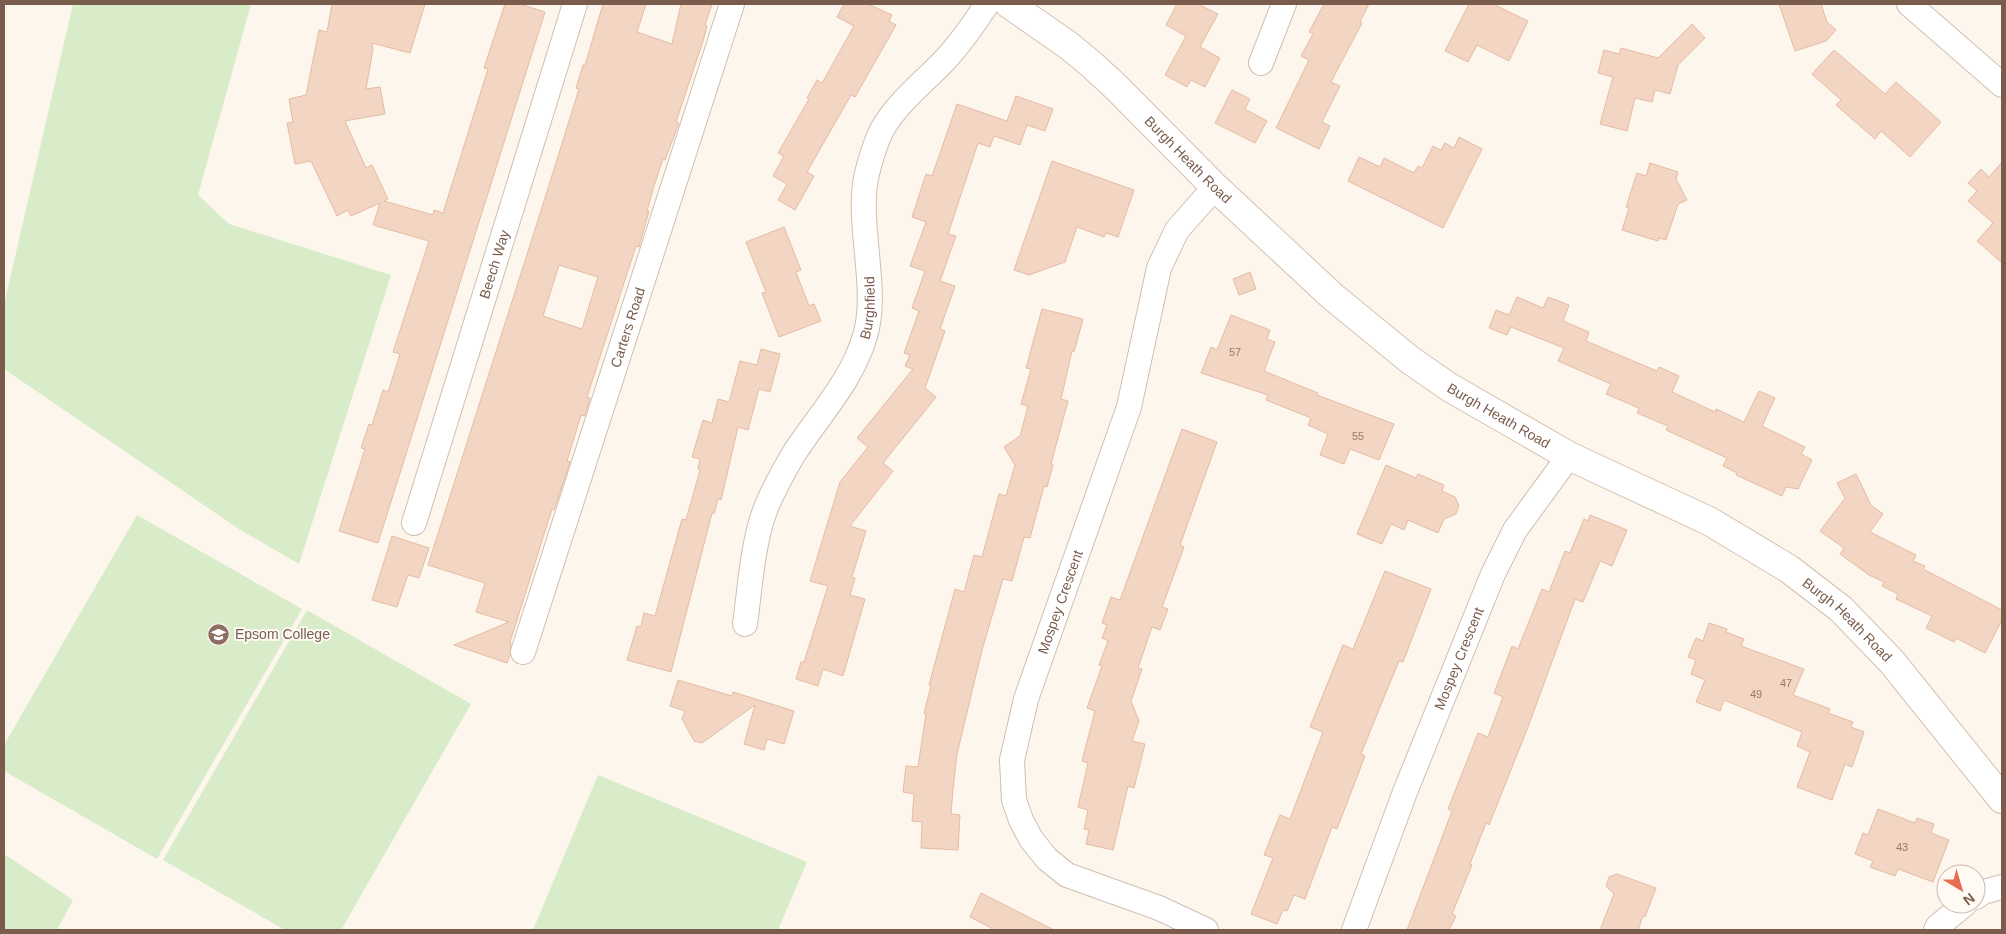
<svg xmlns="http://www.w3.org/2000/svg" width="2006" height="934" viewBox="0 0 2006 934" font-family="Helvetica,sans-serif">
  <style>
    .green { fill: #d8ecc9 }
    .building { fill: #f3d5c3; stroke: #e6bba3; fill-rule: evenodd }
    .lines { fill: none; stroke-linecap: round; stroke-linejoin: round }
    .street-casing { stroke: #d1beb0; stroke-width: 26 }
    .secondary-casing { stroke: #d6c0b0; stroke-width: 30 }
    .street { stroke: #fff; stroke-width: 24 }
    .secondary { stroke: #fff; stroke-width: 28 }
    .labels { text-anchor: middle; dominant-baseline: central; stroke-width: 4; stroke-linejoin: round; paint-order: stroke }
    .number-label { font-size: 11px; fill: #987a6a }
    .street-label { font-size: 14px; fill: #7a5c4d; stroke: #fffaf3 }
    .education-label { font-size: 14px; fill: #785e54; stroke: #fffaf3; text-anchor: start }
  </style>
  <rect width="100%" height="100%" fill="#fdf6ec"/>
  <g class="green">
    <path d="M73,4H251L198,195L229,224L391,275L299,564L239,529L4,369V305Z"/>
    <path d="M137,515L302,609L157,859L4,771V745Z"/>
    <path d="M307,610L471,704L341,930H285L163,860Z"/>
    <path d="M598,775L807,862L778,930H533Z"/>
    <path d="M4,854L73,900L57,930H4Z"/>
  </g>
  <g class="building">
    <path d="M332,4H425L410,53L372,43L373,49L366,89L380,87L385,114L345,121L366,168L372,165L388,199L384,201L433,215L434,210L443,213L488,69L484,68L505,4H520L545,12L378,543L339,531L365,449L361,448L369,424L372,425L383,390L388,392L400,354L393,352L429,241L373,225L380,203L351,216L348,210L337,216L311,161L295,164L287,123L293,122L289,99L306,95L319,30L327,32Z"/>
    <path d="M603,4H646L637,32L672,44L681,4H712L705,25L707,26L703,41L676,122L679,123L665,160L663,159L654,186L647,211H649L639,247L636,246L587,397L590,398L585,416L581,415L567,461L570,462L554,510L552,509L510,642L511,643L510,655L507,663L454,645L509,622L476,612L485,583L428,565L545,198L579,89L576,88L583,65H585ZM559,265L598,277L582,329L543,316Z"/>
    <path d="M844,4H868L892,15L889,21L896,25L855,97L851,95L807,172L814,176L795,210L778,200L787,184L773,176L784,156L778,153L809,99L807,98L817,80L822,83L854,26L837,17Z"/>
    <path d="M1177,4H1198L1218,14L1200,47L1220,58L1205,87L1191,80L1187,87L1165,75L1186,36L1166,25Z"/>
    <path d="M1324,4H1369L1360,22L1362,23L1331,82L1340,86L1322,122L1330,126L1319,149L1276,128L1309,60L1301,56L1313,34L1309,32Z"/>
    <path d="M1469,4H1493L1528,21L1509,61L1477,45L1468,62L1445,51Z"/>
    <path d="M1779,4H1821L1827,22L1836,30L1826,41L1795,51Z"/>
    <path d="M1692,24L1705,38L1678,65L1670,94L1655,90L1652,102L1635,98L1627,131L1600,124L1613,77L1598,73L1604,50L1619,54L1621,48L1658,58Z"/>
    <path d="M1834,50L1885,94L1896,82L1941,122L1910,157L1881,131L1875,139L1836,105L1841,100L1812,74Z"/>
    <path d="M1232,90L1250,99L1245,109L1267,121L1255,143L1215,123Z"/>
    <path d="M1016,96L1053,109L1045,131L1027,125L1020,145L994,136L990,147L978,143L948,234L956,236L940,281L955,286L940,329L945,331L925,388L936,397L883,463L893,471L850,526L866,531L852,577L855,578L850,595L865,599L843,676L823,669L818,686L796,679L801,662H804L828,586L810,581L840,482L868,447L857,438L913,369L905,366L910,355L904,353L919,311L912,308L925,271L910,266L926,222L912,217L926,174L932,176L957,104L1007,121Z"/>
    <path d="M1459,137L1482,149L1443,228L1348,181L1359,157L1380,167L1384,158L1414,173L1418,166L1422,168L1433,146L1441,150L1445,143L1454,148Z"/>
    <path d="M1052,161L1134,190L1118,237L1106,233L1104,237L1077,227L1065,262L1029,275L1014,270Z"/>
    <path d="M2002,162V263L1977,241L1993,223L1968,201L1977,191L1968,183L1981,169L1989,177Z"/>
    <path d="M1650,163L1678,172L1676,179L1687,200L1678,204L1666,240L1659,238L1658,241L1622,230L1629,208L1626,207L1637,173L1646,176Z"/>
    <path d="M784,227L801,270L796,272L809,306L814,304L821,321L779,337L762,293L766,292L746,242Z"/>
    <path d="M1250,272L1256,289L1239,295L1233,279Z"/>
    <path d="M1517,297L1543,308L1548,297L1569,305L1563,321L1589,332L1586,341L1657,371L1659,367L1679,376L1672,392L1715,412L1716,409L1744,422L1759,391L1775,398L1762,426L1805,447L1801,454L1812,460L1798,489L1786,487L1782,496L1736,475L1737,473L1723,466L1727,458L1666,430L1668,426L1637,413L1639,408L1606,394L1611,384L1558,361L1564,348L1511,327L1507,335L1489,328L1496,310L1509,315Z"/>
    <path d="M1042,309L1083,319L1074,352L1072,351L1061,399L1068,401L1051,464L1053,465L1047,487L1044,486L1030,538L1024,537L1012,581L1003,579L982,650L957,754L953,789L951,814L960,815L958,850L921,848L922,822L912,821L914,794L903,792L906,766L918,767L926,714L924,713L931,686L929,685L955,589L964,592L974,555L982,557L999,494L1006,496L1015,465L1004,447L1020,436L1028,406L1021,404L1031,369L1026,368Z"/>
    <path d="M1231,315L1270,330L1267,339L1275,342L1264,371L1318,393L1317,395L1394,424L1379,460L1350,449L1344,464L1320,455L1328,434L1308,425L1311,418L1266,400L1268,395L1201,373L1211,347L1217,350Z"/>
    <path d="M761,349L780,354L770,392L759,389L748,430L738,427L721,500L718,499L714,514L712,513L671,672L627,660L637,626L641,627L644,613L655,616L682,519L686,520L700,470L698,469L700,459L692,457L703,420L712,423L718,399L729,402L740,361L757,365Z"/>
    <path d="M1182,429L1217,442L1180,545L1184,547L1162,607L1168,609L1160,630L1152,627L1138,668L1142,669L1131,701L1139,721L1132,741L1145,744L1134,788L1128,786L1113,850L1086,844L1089,830L1084,829L1088,810L1078,807L1088,763L1082,761L1095,711L1087,708L1102,666L1099,665L1108,641L1102,638L1107,625L1102,623L1111,597L1120,600Z"/>
    <path d="M1386,465L1416,478L1418,474L1444,485L1442,491L1455,497L1459,506L1456,514L1444,519L1438,533L1408,520L1404,530L1391,524L1382,544L1357,534Z"/>
    <path d="M1856,474L1871,505L1883,514L1870,532L1916,555L1913,561L1925,566L1923,569L2002,610V620L1985,653L1956,638L1954,642L1926,628L1932,616L1896,599L1898,594L1882,586L1884,582L1869,575L1840,554L1844,548L1820,531L1845,498L1837,483Z"/>
    <path d="M1590,515L1627,530L1612,566L1600,561L1583,602L1575,599L1528,727L1489,825L1486,823L1470,864L1472,865L1452,914L1456,916L1449,930H1407L1452,811L1448,809L1478,733L1488,737L1503,697L1494,693L1512,646L1518,649L1542,589L1549,592L1565,551L1570,553L1584,519L1588,521Z"/>
    <path d="M392,536L429,548L419,578L408,575L397,607L372,600Z"/>
    <path d="M1385,571L1431,589L1403,662L1399,661L1380,707L1361,754L1365,756L1337,829L1332,827L1305,899L1294,895L1287,911L1283,910L1277,924L1251,914L1273,858L1264,855L1280,815L1290,819L1323,732L1310,727L1343,645L1353,649Z"/>
    <path d="M1709,623L1727,629L1726,632L1744,639L1741,646L1804,669L1793,695L1830,709L1828,713L1853,722L1851,727L1864,732L1852,767L1845,764L1832,800L1797,787L1810,752L1797,746L1802,732L1724,700L1720,711L1696,702L1705,680L1691,674L1696,660L1688,657L1696,638L1703,641Z"/>
    <path d="M678,680L732,696L733,692L794,711L784,744L767,739L764,750L744,744L755,705L702,743L694,741L682,719L685,711L670,706Z"/>
    <path d="M1878,809L1915,823L1917,818L1934,824L1931,833L1949,840L1933,882L1898,869L1895,876L1870,867L1873,861L1855,854L1863,833L1868,835Z"/>
    <path d="M1617,874L1656,888L1645,917L1643,916L1638,930H1600L1614,894L1606,886L1609,877Z"/>
    <path d="M981,893L1054,930H995L970,917Z"/>
  </g>
  <g class="lines">
    <defs>
      <g id="street">
        <path d="M1909,4L2002,85"/>
        <path d="M1261,63L1284,4"/>
        <path id="s1" d="M414,523L575,4"/>
        <path id="s2" d="M745,624C750,588 752,550 763,516C770,495 782,474 793,455C818,416 852,381 865,336C879,290 857,227 866,178C869,164 876,140 883,128C898,102 924,82 944,61C961,43 974,24 987,4"/>
        <path id="s3" d="M523,652L732,4"/>
        <path d="M1976,897L1983,892L2002,887"/>
        <path id="s4" d="M1206,930L1159,908L1067,875L1047,859L1031,839L1021,820L1014,800L1012,760L1026,699L1129,407L1159,268L1177,230L1215,187"/>
        <path id="s5" d="M1354,930L1405,792L1493,574L1515,530L1569,456"/>
        <path d="M1936,930L1938,926L1965,904"/>
      </g>
      <g id="secondary">
        <path id="s6" d="M1009,4L1068,45L1091,64L1116,87L1215,187L1332,296L1410,360L1449,387L1569,456L1709,521L1789,569L1841,609L1892,662L2002,799"/>
      </g>
    </defs>
    <use href="#street" class="street-casing"/>
    <use href="#secondary" class="secondary-casing"/>
    <use href="#street" class="street"/>
    <use href="#secondary" class="secondary"/>
  </g>
  <defs>
    <symbol id="school-disc" viewBox="-11 -11 22 22"><circle r="9.5" fill="#8d6e63" stroke="#fffaf3"/><path d="M0-5L7-2L0 1L-7-2ZM-4 1L0 2.5L4 1V4Q0 6-4 4Z" fill="#fff"/></symbol>
  </defs>
  <g fill-rule="evenodd">
    <use href="#school-disc" x="206" y="622" width="25" height="25"/>
  </g>
  <g class="labels">
    <g class="number-label">
      <text x="1235" y="352">57</text>
      <text x="1358" y="436">55</text>
      <text x="1786" y="683">47</text>
      <text x="1756" y="694">49</text>
      <text x="1902" y="847">43</text>
    </g>
    <g class="street-label">
      <text stroke="none"><textPath href="#s6" startOffset="238">Burgh Heath Road</textPath></text>
      <text stroke="none"><textPath href="#s1" startOffset="271">Beech Way</textPath></text>
      <text stroke="none"><textPath href="#s2" startOffset="346">Burghfield</textPath></text>
      <text stroke="none"><textPath href="#s3" startOffset="341">Carters Road</textPath></text>
      <text stroke="none"><textPath href="#s6" startOffset="642">Burgh Heath Road</textPath></text>
      <text stroke="none"><textPath href="#s4" startOffset="449">Mospey Crescent</textPath></text>
      <text stroke="none"><textPath href="#s6" startOffset="1048">Burgh Heath Road</textPath></text>
      <text stroke="none"><textPath href="#s5" startOffset="291">Mospey Crescent</textPath></text>
    </g>
    <g class="education-label">
      <text x="235" y="634">Epsom College</text>
    </g>
  </g>
  <rect width="2006" height="934" fill="none" stroke="#7a5c4d" stroke-width="10"/>
  <g transform="translate(1961 889) rotate(142)"><circle r="24" fill="#fffaf3" stroke="#cabbb1"/>
  <path d="M0-4L9 19L0 12L-9 19Z" fill="#e76f51"/>
  <text y="-8" font-size="14" font-weight="bold" text-anchor="middle" fill="#7a5c4d">N</text>
  </g>
</svg>
